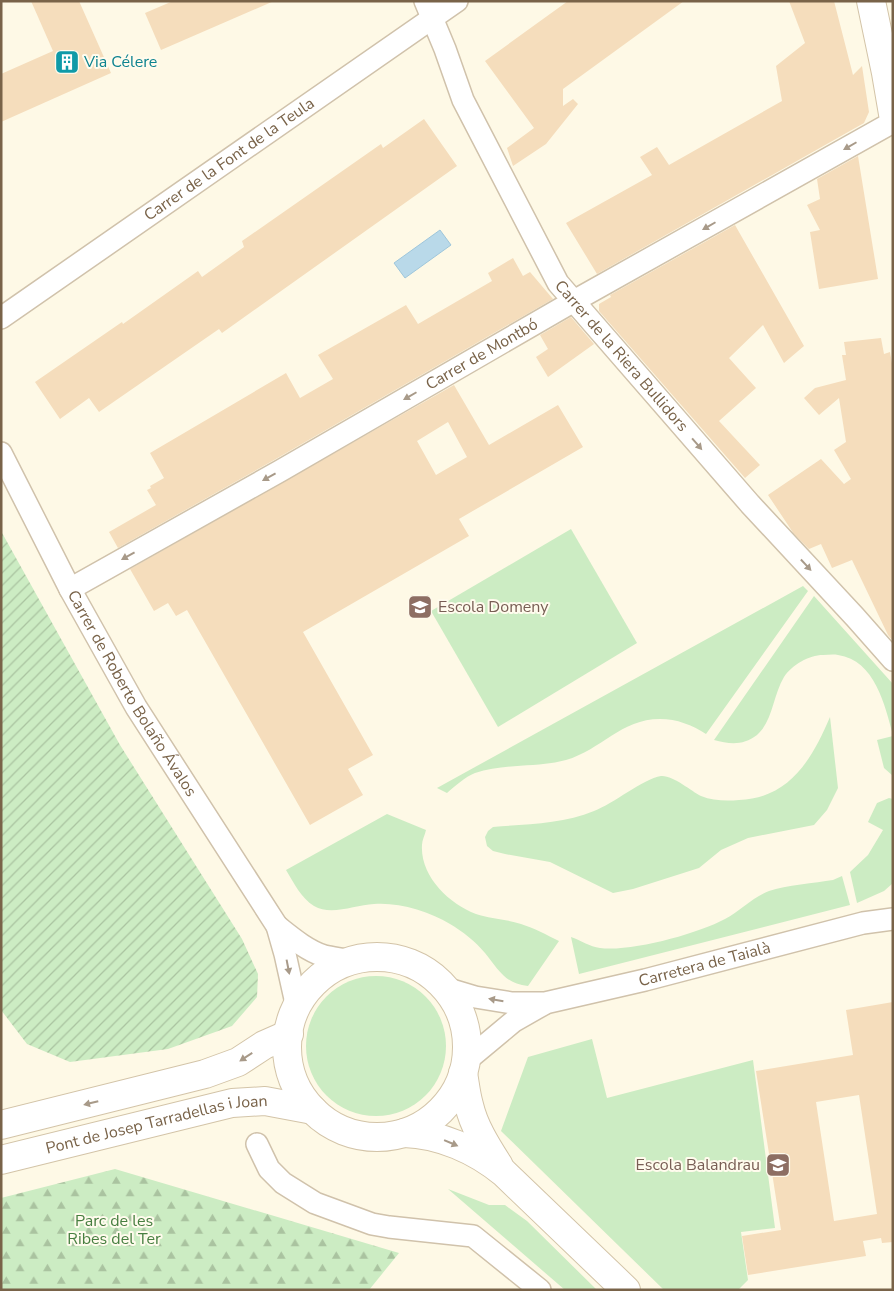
<svg xmlns="http://www.w3.org/2000/svg" width="894" height="1291" viewBox="0 0 894 1291" font-family="'Nunito Sans',sans-serif">
  <style>
    .green { fill: #ccecc3 }
    .forest { fill: url(#forest-firs) }
    .garden { fill: url(#garden-furrows) }
    .water { fill: #b9d9e9; stroke: #9ec6db }
    .building { fill: #f5ddbc; fill-rule: evenodd }
    .lines { fill: none; stroke-linecap: round; stroke-linejoin: round }
    .street-casing { stroke: #d0c2ab; stroke-width: 24 }
    .secondary-casing { stroke: #d3c4a8; stroke-width: 30 }
    .street { stroke: #fff; stroke-width: 21 }
    .secondary { stroke: #fff; stroke-width: 28 }
    .oneway { fill: #a89a89 }
    .labels { text-anchor: middle; dominant-baseline: central; stroke-width: 4; stroke-linejoin: round; paint-order: stroke }
    .culture-label { font-size: 16px; fill: #0d838f; stroke: #fffbed; text-anchor: start }
    .street-label { font-size: 16px; fill: #796349; stroke: #fffbed }
    .education-label { font-size: 16px; fill: #785e54; stroke: #fffbed; text-anchor: start }
    .park-label { font-size: 16px; fill: #477f40; stroke: #fffbed }
  </style>
  <defs>
    <pattern id="forest-firs" width="22" height="20" patternUnits="userSpaceOnUse" patternTransform="scale(1.25)"><rect width="22" height="20" fill="#ccecc3"/><path d="M5 1l3.5 6h-7zM16 11l3.5 6h-7z" fill="#aac3a0"/></pattern>
    <pattern id="garden-furrows" width="10" height="10" patternUnits="userSpaceOnUse" patternTransform="scale(1.25)"><rect width="10" height="10" fill="#ccecc3"/><path d="M-1 1l2-2M0 10L10 0M9 11l2-2" fill="none" stroke="#aac3a0"/></pattern>
  </defs>
  <rect width="100%" height="100%" fill="#fef9e6"/>
  <g class="green">
    <path d="M571,529L637,643L498,727L431,611Z"/>
    <path d="M803,586L808,591L706,734C692,725 677,719 660,719C621,719 601,750 566,760C537,768 504,763 475,773C465,777 455,786 447,793L437,788Z"/>
    <path d="M814,596L893,684V735C885,706 875,660 838,655C833,654 828,655 823,655C809,655 792,665 784,677C773,695 773,721 757,735C743,746 729,744 714,740Z"/>
    <path d="M830,717L838,788L827,810L814,825L748,838L721,850L699,868L633,889L613,893L550,862L505,854L493,851L487,846L485,837L488,831L493,827C527,824 563,824 594,811C613,804 643,779 661,776C673,775 691,791 701,796C713,801 727,801 739,800C790,798 812,759 830,717Z"/>
    <path d="M893,736V776L884,768L877,740Z"/>
    <path d="M889,798L893,799V883L884,891L857,903L850,872L868,855L883,830L868,822L877,803Z"/>
    <path d="M387,814L426,830C425,835 422,840 422,845C420,876 449,904 476,914C490,919 506,919 521,924C534,928 547,935 559,941L528,986C505,984 498,969 485,953C476,942 462,931 450,924C429,911 398,902 374,904C355,905 331,916 314,906C301,898 294,883 286,870Z"/>
    <path d="M842,876L850,905L579,974L571,937C580,940 590,947 600,948C631,952 697,934 725,919C740,911 753,897 769,891C786,885 815,883 833,880Z"/>
    <circle cx="376" cy="1046" r="70"/>
    <path d="M592,1039L607,1098L753,1060L775,1228L741,1232L748,1280L738,1290H664L501,1131L528,1057Z"/>
    <path d="M448,1189L489,1205H505L527,1221L597,1290H565Z"/>
  </g>
  <path class="forest" d="M115,1169L399,1253L369,1290H1V1198Z"/>
  <path class="garden" d="M1,531L120,745L242,939L258,974L257,997L232,1026L168,1049L70,1062L27,1044L1,1010Z"/>
  <path class="water" d="M440,230L451,245L405,278L394,263Z"/>
  <g class="building">
    <path d="M31,1H79L111,73L1,122V74L53,51Z"/>
    <path d="M173,1H274L161,50L145,13Z"/>
    <path d="M568,1H684L563,89V106L573,99L578,104L546,144L513,166L507,148L534,128L485,61Z"/>
    <path d="M789,1H834L853,75L862,66L869,112L864,123L597,274L566,223L652,175L640,157L657,147L669,165L782,101L776,66L805,43Z"/>
    <path d="M424,119L457,166L222,333L219,329L99,412L89,398L60,419L35,382L122,322L123,324L198,271L202,277L244,247L242,241L381,144L383,148Z"/>
    <path d="M858,156L878,279L819,289L810,232L820,230L807,205L820,199L817,179Z"/>
    <path d="M735,225L804,346L784,363L763,325L729,358L756,388L719,421L760,465L745,478L599,311V304L611,297L610,295Z"/>
    <path d="M513,258L523,276L530,272L553,299L274,460L118,548L109,532L156,505L147,490L151,488L150,486L164,478L150,453L286,373L300,398L333,379L318,355L406,305L418,324L492,281L488,273Z"/>
    <path d="M571,317L594,344L548,377L536,357L548,349L540,335Z"/>
    <path d="M881,338L884,354L890,352L893,369V641L888,635L852,560L832,568L821,544L809,549L794,534L768,495L821,459L844,484L851,479L834,450L846,442L839,398L819,415L804,398L815,388L846,380L842,355H846L844,342Z"/>
    <path d="M454,385L489,445L558,405L583,447L459,519L469,536L303,632L373,755L348,769L363,795L310,825L187,610L176,616L168,603L154,611L130,569ZM448,422L467,457L436,475L417,441Z"/>
    <path d="M893,1002V1242L882,1243L881,1238L863,1241L866,1256L748,1275L742,1236L781,1230L756,1071L853,1055L846,1010ZM859,1095L877,1214L834,1221L816,1102Z"/>
  </g>
  <g class="lines">
    <defs>
      <g id="street">
        <path id="s1" d="M425,1L445,49L463,100L558,283L750,504L855,617L893,660"/>
        <path id="s2" d="M1,318L457,1"/>
        <path id="s3" d="M1,453L70,589L136,707L277,926L285,954L297,1008"/>
        <path id="s4" d="M70,589L280,471L574,301L893,122"/>
        <path d="M277,926C291,937 306,950 324,956C332,958 342,959 351,961"/>
        <path id="s5" d="M445,988L475,997L512,1003H545L645,980L863,923L893,919"/>
        <path d="M466,1061L514,1021L544,1004"/>
        <path d="M257,1144L269,1169L283,1183L315,1203L372,1224L389,1227L473,1236L540,1290"/>
      </g>
      <g id="secondary">
        <path d="M871,1L886,73L893,114"/>
        <circle cx="377" cy="1047" r="90"/>
        <path d="M463,1073C465,1084 466,1095 469,1105C474,1127 487,1147 499,1166"/>
        <path d="M1,1125L205,1074L238,1062L264,1045L289,1034"/>
        <path d="M404,1133C440,1134 476,1150 504,1173L626,1290"/>
        <path id="s6" d="M1,1160L232,1103L265,1101L313,1110"/>
      </g>
    </defs>
    <use href="#street" class="street-casing"/>
    <use href="#secondary" class="secondary-casing"/>
    <use href="#street" class="street"/>
    <use href="#secondary" class="secondary"/>
  </g>
  <defs><path id="oneway-solid" d="M-6-.8H1V-3.2L6.5 0L1 3.2V.8H-6Z" transform="scale(1.25)"/></defs>
  <g class="oneway">
    <use href="#oneway-solid" transform="translate(850 146) rotate(150)"/>
    <use href="#oneway-solid" transform="translate(709 226) rotate(150)"/>
    <use href="#oneway-solid" transform="translate(410 396) rotate(150)"/>
    <use href="#oneway-solid" transform="translate(697 444) rotate(49)"/>
    <use href="#oneway-solid" transform="translate(269 477) rotate(151)"/>
    <use href="#oneway-solid" transform="translate(128 556) rotate(151)"/>
    <use href="#oneway-solid" transform="translate(806 565) rotate(47)"/>
    <use href="#oneway-solid" transform="translate(288 967) rotate(79)"/>
    <use href="#oneway-solid" transform="translate(496 1000) rotate(-170)"/>
    <use href="#oneway-solid" transform="translate(246 1057) rotate(147)"/>
    <use href="#oneway-solid" transform="translate(91 1103) rotate(166)"/>
    <use href="#oneway-solid" transform="translate(451 1143) rotate(23)"/>
  </g>
  <defs>
    <symbol id="building-square" viewBox="-11 -11 22 22"><rect x="-9" y="-9" width="18" height="18" rx="4" fill="#0f9aa8" stroke="#fffbed"/><path d="M-4-6H4V6H1V3H-1V6H-4ZM-2.5-4.3h1.7v1.8h-1.7ZM.8-4.3h1.7v1.8H.8ZM-2.5-1h1.7V.8h-1.7ZM.8-1h1.7V.8H.8Z" fill="#fff"/></symbol>
    <symbol id="school-square" viewBox="-11 -11 22 22"><rect x="-9" y="-9" width="18" height="18" rx="4" fill="#8d6e63" stroke="#fffbed"/><path d="M0-5L7-2L0 1L-7-2ZM-4 1L0 2.5L4 1V4Q0 6-4 4Z" fill="#fff"/></symbol>
  </defs>
  <g fill-rule="evenodd">
    <use href="#building-square" x="53" y="48" width="28" height="28"/>
    <use href="#school-square" x="406" y="593" width="28" height="28"/>
    <use href="#school-square" x="764" y="1151" width="28" height="28"/>
  </g>
  <g class="labels">
    <g class="culture-label">
      <text x="84" y="62">Via Célere</text>
    </g>
    <g class="street-label">
      <text stroke="none"><textPath href="#s2" startOffset="278">Carrer de la Font de la Teula</textPath></text>
      <text stroke="none"><textPath href="#s4" startOffset="474">Carrer de Montbó</textPath></text>
      <text stroke="none"><textPath href="#s1" startOffset="409">Carrer de la Riera Bullidors</textPath></text>
      <text stroke="none"><textPath href="#s3" startOffset="274">Carrer de Roberto Bolaño Ávalos</textPath></text>
      <text stroke="none"><textPath href="#s5" startOffset="266">Carretera de Taialà</textPath></text>
      <text stroke="none"><textPath href="#s6" startOffset="160">Pont de Josep Tarradellas i Joan</textPath></text>
    </g>
    <g class="education-label">
      <text x="438" y="607">Escola Domeny</text>
      <text x="760" y="1165" text-anchor="end">Escola Balandrau</text>
    </g>
    <g class="park-label">
      <text x="114" y="1221">Parc de les<tspan x="114" dy="18">Ribes del Ter</tspan></text>
    </g>
  </g>
  <rect width="894" height="1291" fill="none" stroke="#796349" stroke-width="5"/>
</svg>
